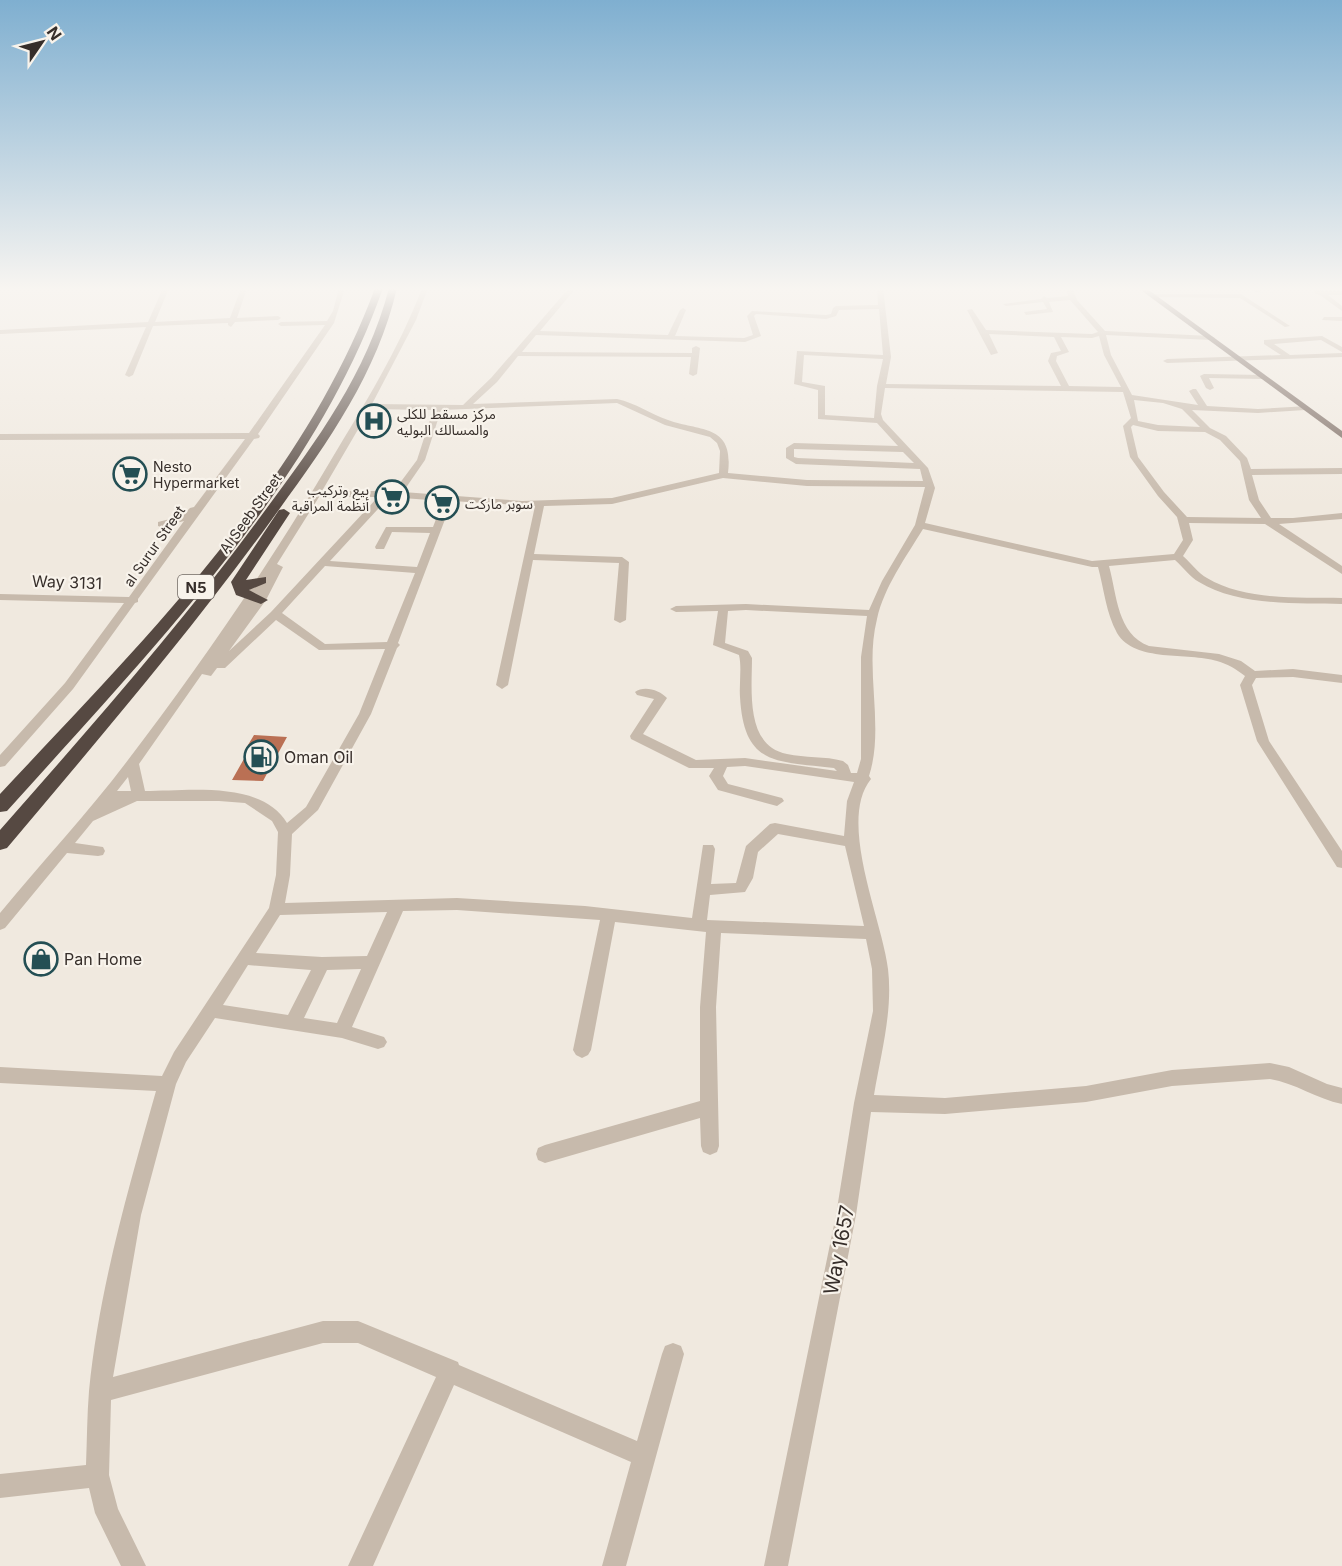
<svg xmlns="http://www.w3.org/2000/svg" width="1342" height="1566" viewBox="0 0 1342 1566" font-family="Inter,'Noto Sans Arabic',sans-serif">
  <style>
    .building { fill: #ba7054 }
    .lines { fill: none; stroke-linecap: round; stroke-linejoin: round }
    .minor { fill: #c7baac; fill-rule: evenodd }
    .major { fill: #77665d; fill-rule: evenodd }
    .highway { fill: #564942; fill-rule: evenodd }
    .labels { text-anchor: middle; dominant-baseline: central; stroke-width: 4.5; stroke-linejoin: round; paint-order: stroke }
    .far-poi-label { font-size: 14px; fill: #362e2a; stroke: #f8f3eb; text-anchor: start }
    .far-street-label { font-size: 14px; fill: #362e2a; stroke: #f8f3eb }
    .shield { fill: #f8f3eb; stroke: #706964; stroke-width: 1.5 }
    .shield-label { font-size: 15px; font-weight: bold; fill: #362e2a }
    .street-label { font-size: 16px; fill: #362e2a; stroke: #f8f3eb }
    .poi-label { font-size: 16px; fill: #362e2a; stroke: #f8f3eb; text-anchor: start }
    .near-street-label { font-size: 20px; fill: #362e2a; stroke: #f8f3eb }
  </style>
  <rect width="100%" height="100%" fill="#f0e9df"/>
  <path class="building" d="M254,735L287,737L263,781L232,780L249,750H245Z"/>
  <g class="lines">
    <g class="minor">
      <path d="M163,288H169L155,322L230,318L241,288H247L237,318L278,316L281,318L278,320L235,322L231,327L228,325V323L153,326L133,375L129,377L125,375L146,327L0,334V330L148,322Z"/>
      <path d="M339,288H345L334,323L258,434L260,436L259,438L254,439L138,599V602L135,603L73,689L5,766L0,767V755L65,683L124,603L0,600V594L129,597L184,521L161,527L158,526V522L182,516L190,508L194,507L245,439L0,440V434L249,433L325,325L281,326L278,324L281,322L327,321L333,311Z"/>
      <path d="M422,288H428L416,320L372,404L463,405L491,378L569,288H576L540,331L668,335L680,310L683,308L686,310L675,336L744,338L753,335L747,316L752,311L826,315L831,314L833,308L836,306L878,305L877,288H883L891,357L886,384L1061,386L1048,361L1051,353L1061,351L1054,337L989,334L998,353L991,355L967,310L972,309L986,330L1092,334L1098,332L1070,300L1049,302L1053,312L1026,315L1024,312L1047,309L1043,302L1006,306L1003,304L1041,299L1044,296L1047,298L1068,296L1066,288H1072L1077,300L1105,331L1211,336L1215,338L1211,340L1106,335L1111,355L1132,395L1198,405L1189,391L1193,389H1196L1207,406L1258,409L1308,406V410H1305L1258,413L1192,410L1210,428L1226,436L1247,458L1251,469L1342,468V474L1252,475L1259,500L1271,518H1293L1342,513V519L1279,524L1342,566V574L1265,524L1189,523L1193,540L1183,556C1191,563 1198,573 1207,578C1245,601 1299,597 1342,598V604C1299,603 1237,606 1199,582C1190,577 1183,567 1175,560L1109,566C1117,595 1117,634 1149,646L1219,654L1241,661L1255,671L1293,669L1342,675V683L1293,677L1256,678L1252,685L1269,741L1342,851V868L1337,867L1257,741L1240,685L1245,676C1236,669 1228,664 1217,661C1188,652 1135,663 1117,633C1106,613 1104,589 1098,567H1092L923,529C906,557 884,587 877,619C864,670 885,727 869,776L871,779C837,821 882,919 888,969C893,1011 881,1053 874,1095L945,1098L1086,1086L1172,1070L1270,1063L1289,1067L1327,1084L1342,1088V1104C1317,1099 1295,1083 1270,1079L1172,1086L1086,1102L945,1114L871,1112L856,1215L788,1566H764L836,1215L854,1103L873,1011L872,969L866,939L721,933L716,1007L719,1146L717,1152L710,1155L703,1152L701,1146L700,1118L545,1163L538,1160L536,1154L538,1148L545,1145L700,1101V1007L706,932L615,922L591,1050L588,1055L582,1058L576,1055L573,1050L600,920L457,910L403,911L352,1027L384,1037L387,1042L384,1047L378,1049L342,1038L215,1018L186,1062L176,1084L141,1215L113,1377L323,1321H358L458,1362L459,1365L637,1441L662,1354L665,1346L673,1343L681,1346L684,1354L626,1566H602L631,1462L454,1385L373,1566H348L436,1377L358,1343H323L111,1400L109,1475L118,1509L146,1566H121L95,1513L89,1488L0,1498V1474L86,1465C87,1440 87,1415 89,1391C99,1289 128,1190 156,1091L0,1083V1067L162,1076L174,1052L269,908L276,875L278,832L272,821L245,803L219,801H137L93,821L75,843L103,847L105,851L103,855L98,856L67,853L5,928L0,930V913C42,862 88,813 128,760C201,664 270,564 331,460C364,405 399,349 422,288ZM879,309L883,355L797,351L794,384L818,390V419L877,423L898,446L794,443L786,448V458L796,464L920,469L923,481L807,480L728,473C734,424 702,432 668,420C650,414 636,403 617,399L473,404L497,382L518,356L691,357L689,374L693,376L697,374L700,348L696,346L692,348V353L522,352L536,335L745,342L761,336L754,316L756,314L826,319L836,316L839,310ZM1099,336L1104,355L1121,387L1069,386L1056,361L1057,356L1069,352L1061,337L1092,338ZM804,355L883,359L877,386L874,418L825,415V386L802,382ZM885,388L1123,392L1131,418L1123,426L1130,457L1158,496L1177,517L1183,540L1174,554L1092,561L925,523L935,488L928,468L883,420L881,414ZM1134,400L1163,403L1182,409L1200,427L1158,425L1138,421ZM617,403L665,425L710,437L717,443L720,451L719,473L612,498L522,501L403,492L425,460L441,410ZM370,409L433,410L417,460L394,491H322ZM1133,425L1158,431L1205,432L1220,440L1240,461L1249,500L1261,518L1187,517L1164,492L1138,457L1131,427ZM794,449L903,452L914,463L798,458L794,457ZM723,478L807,486L925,487L915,525L882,581L869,610L746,604L676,606L670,609L676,612L718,611L713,645L739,655C742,668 739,683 740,697C744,767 777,761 834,768L837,771L745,758L696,760L643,734L667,698C660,690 644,685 635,692L637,695L654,699L630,736L631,739L689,768H714L709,776L718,790L777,806L784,801L782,798L728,784L723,776L727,767L745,766L854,782L847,801L844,836L775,823L770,824L746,846L736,883L711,884L715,849L713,845H703L692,918L585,906L457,898L285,903L290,875L292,834L318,810L371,714L397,648L400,645L398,643L452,501L535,506L496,685L502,689L508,685L533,560L619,563L614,620L620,623L626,620L629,562L622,557L534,554L544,506L612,504ZM319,497H378L271,612L229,651L266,600L283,567L277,564ZM389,497L443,501L433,527H386L375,547L376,549H384L392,532L430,533L417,567L330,561ZM325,566L415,573L387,642L325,644L282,613ZM746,610L867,616L861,657V759L857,773H851L848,765L843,761C825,756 805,758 787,754C745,746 752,690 752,658L748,651L725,643L728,611ZM276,620L319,650L385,649L359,714L306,807L287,823C262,780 187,791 145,791L139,764L202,674L211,676L217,668H225ZM128,777L131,791H117ZM778,834L845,846L864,926L707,920L710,895L745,892L753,878L758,852ZM387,912L367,956L322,957L256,953L280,915ZM248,965L311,970L288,1015L223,1005ZM361,969L337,1023L304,1018L327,970Z"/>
      <path d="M1250,288H1257L1261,292L1256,293Z"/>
      <path d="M1312,288H1319L1323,291H1342V295H1328L1342,306V311L1320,295L1316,294Z"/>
      <path d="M1153,294H1241L1290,326L1285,327L1240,298L1151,297Z"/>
      <path d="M1324,317H1342V321L1322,320Z"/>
      <path d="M1322,336L1342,347V352L1321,340L1274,344L1290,355L1342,353V357L1167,363L1163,361L1167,359L1281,355L1264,344V340Z"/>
      <path d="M1204,374L1263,375L1267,377L1263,379L1209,378L1214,388L1210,390L1206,388L1200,376Z"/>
    </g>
    <path class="major" d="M1138,288H1146L1342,431V438Z"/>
    <g class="highway">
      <path d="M375,288H383C314,486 145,657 7,811L0,812V794C140,644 303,484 375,288Z"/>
      <path d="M389,288H397C376,378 323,449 270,522C188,635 97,741 7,848L0,850V830C89,729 178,628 258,520C312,447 366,377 389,288Z"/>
      <path d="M284,509L290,513L246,580L266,577V583L249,590L268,600L261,604L236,595L231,582L279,510Z"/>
    </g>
  </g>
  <linearGradient id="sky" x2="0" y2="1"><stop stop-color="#7fafd0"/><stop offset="0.57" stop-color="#f8f5f1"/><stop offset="1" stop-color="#f8f5f1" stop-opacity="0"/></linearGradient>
  <rect width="1342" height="507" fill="url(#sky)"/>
  <defs>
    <symbol id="hospital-ring" viewBox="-11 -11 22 22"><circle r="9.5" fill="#f8f3eb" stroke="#244f54" stroke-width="1.5"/><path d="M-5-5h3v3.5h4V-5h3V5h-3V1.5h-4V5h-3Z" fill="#244f54"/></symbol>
    <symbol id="supermarket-ring" viewBox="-11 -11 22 22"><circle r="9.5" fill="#f8f3eb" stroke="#244f54" stroke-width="1.5"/><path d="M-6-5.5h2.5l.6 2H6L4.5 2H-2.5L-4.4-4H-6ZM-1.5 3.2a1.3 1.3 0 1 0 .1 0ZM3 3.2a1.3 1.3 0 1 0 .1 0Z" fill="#244f54"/></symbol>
    <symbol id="fuel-ring" viewBox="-11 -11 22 22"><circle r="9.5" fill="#f8f3eb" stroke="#244f54" stroke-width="1.5"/><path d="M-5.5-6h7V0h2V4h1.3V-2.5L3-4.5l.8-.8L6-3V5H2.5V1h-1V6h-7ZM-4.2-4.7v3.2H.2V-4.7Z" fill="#244f54"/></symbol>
    <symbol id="shop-ring" viewBox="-11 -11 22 22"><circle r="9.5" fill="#f8f3eb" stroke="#244f54" stroke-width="1.5"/><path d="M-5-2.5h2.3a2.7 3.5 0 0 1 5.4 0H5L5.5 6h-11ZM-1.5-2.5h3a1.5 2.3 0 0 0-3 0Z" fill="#244f54"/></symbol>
  </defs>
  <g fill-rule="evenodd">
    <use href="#hospital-ring" x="355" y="402" width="38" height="38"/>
    <use href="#supermarket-ring" x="111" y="455" width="38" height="38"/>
    <use href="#supermarket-ring" x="373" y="478" width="38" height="38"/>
    <use href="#supermarket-ring" x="423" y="484" width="38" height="38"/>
    <use href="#fuel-ring" x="242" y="738" width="38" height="38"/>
    <use href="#shop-ring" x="22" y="940" width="38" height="38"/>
  </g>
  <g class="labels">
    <g class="far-poi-label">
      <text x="397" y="413">مركز مسقط للكلى<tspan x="397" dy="16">والمسالك البوليه</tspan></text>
      <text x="153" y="466">Nesto<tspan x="153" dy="16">Hypermarket</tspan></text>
      <text x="369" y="489" text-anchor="end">بيع وتركيب<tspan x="369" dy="16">أنظمة المراقبة</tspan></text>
      <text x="465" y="503">سوبر ماركت</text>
    </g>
    <g class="far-street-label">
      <text transform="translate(250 513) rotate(-54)">Al Seeb Street</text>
      <text transform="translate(154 546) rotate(-55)">al Surur Street</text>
    </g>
    <rect class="shield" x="178" y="575" width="36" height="24" rx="4.5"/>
    <g class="shield-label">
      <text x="196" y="587">N5</text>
    </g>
    <g class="street-label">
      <text transform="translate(67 582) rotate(2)">Way 3131</text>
    </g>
    <g class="poi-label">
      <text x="284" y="757">Oman Oil</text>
      <text x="64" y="959">Pan Home</text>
    </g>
    <g class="near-street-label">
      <text transform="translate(839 1250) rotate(-79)">Way 1657</text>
    </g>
  </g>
  <g transform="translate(42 42) rotate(55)" stroke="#f8f3eb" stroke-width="4.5" paint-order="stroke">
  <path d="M0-4.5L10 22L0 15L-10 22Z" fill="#362e2a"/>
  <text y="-9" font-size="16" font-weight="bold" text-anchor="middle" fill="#362e2a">N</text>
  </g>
</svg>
